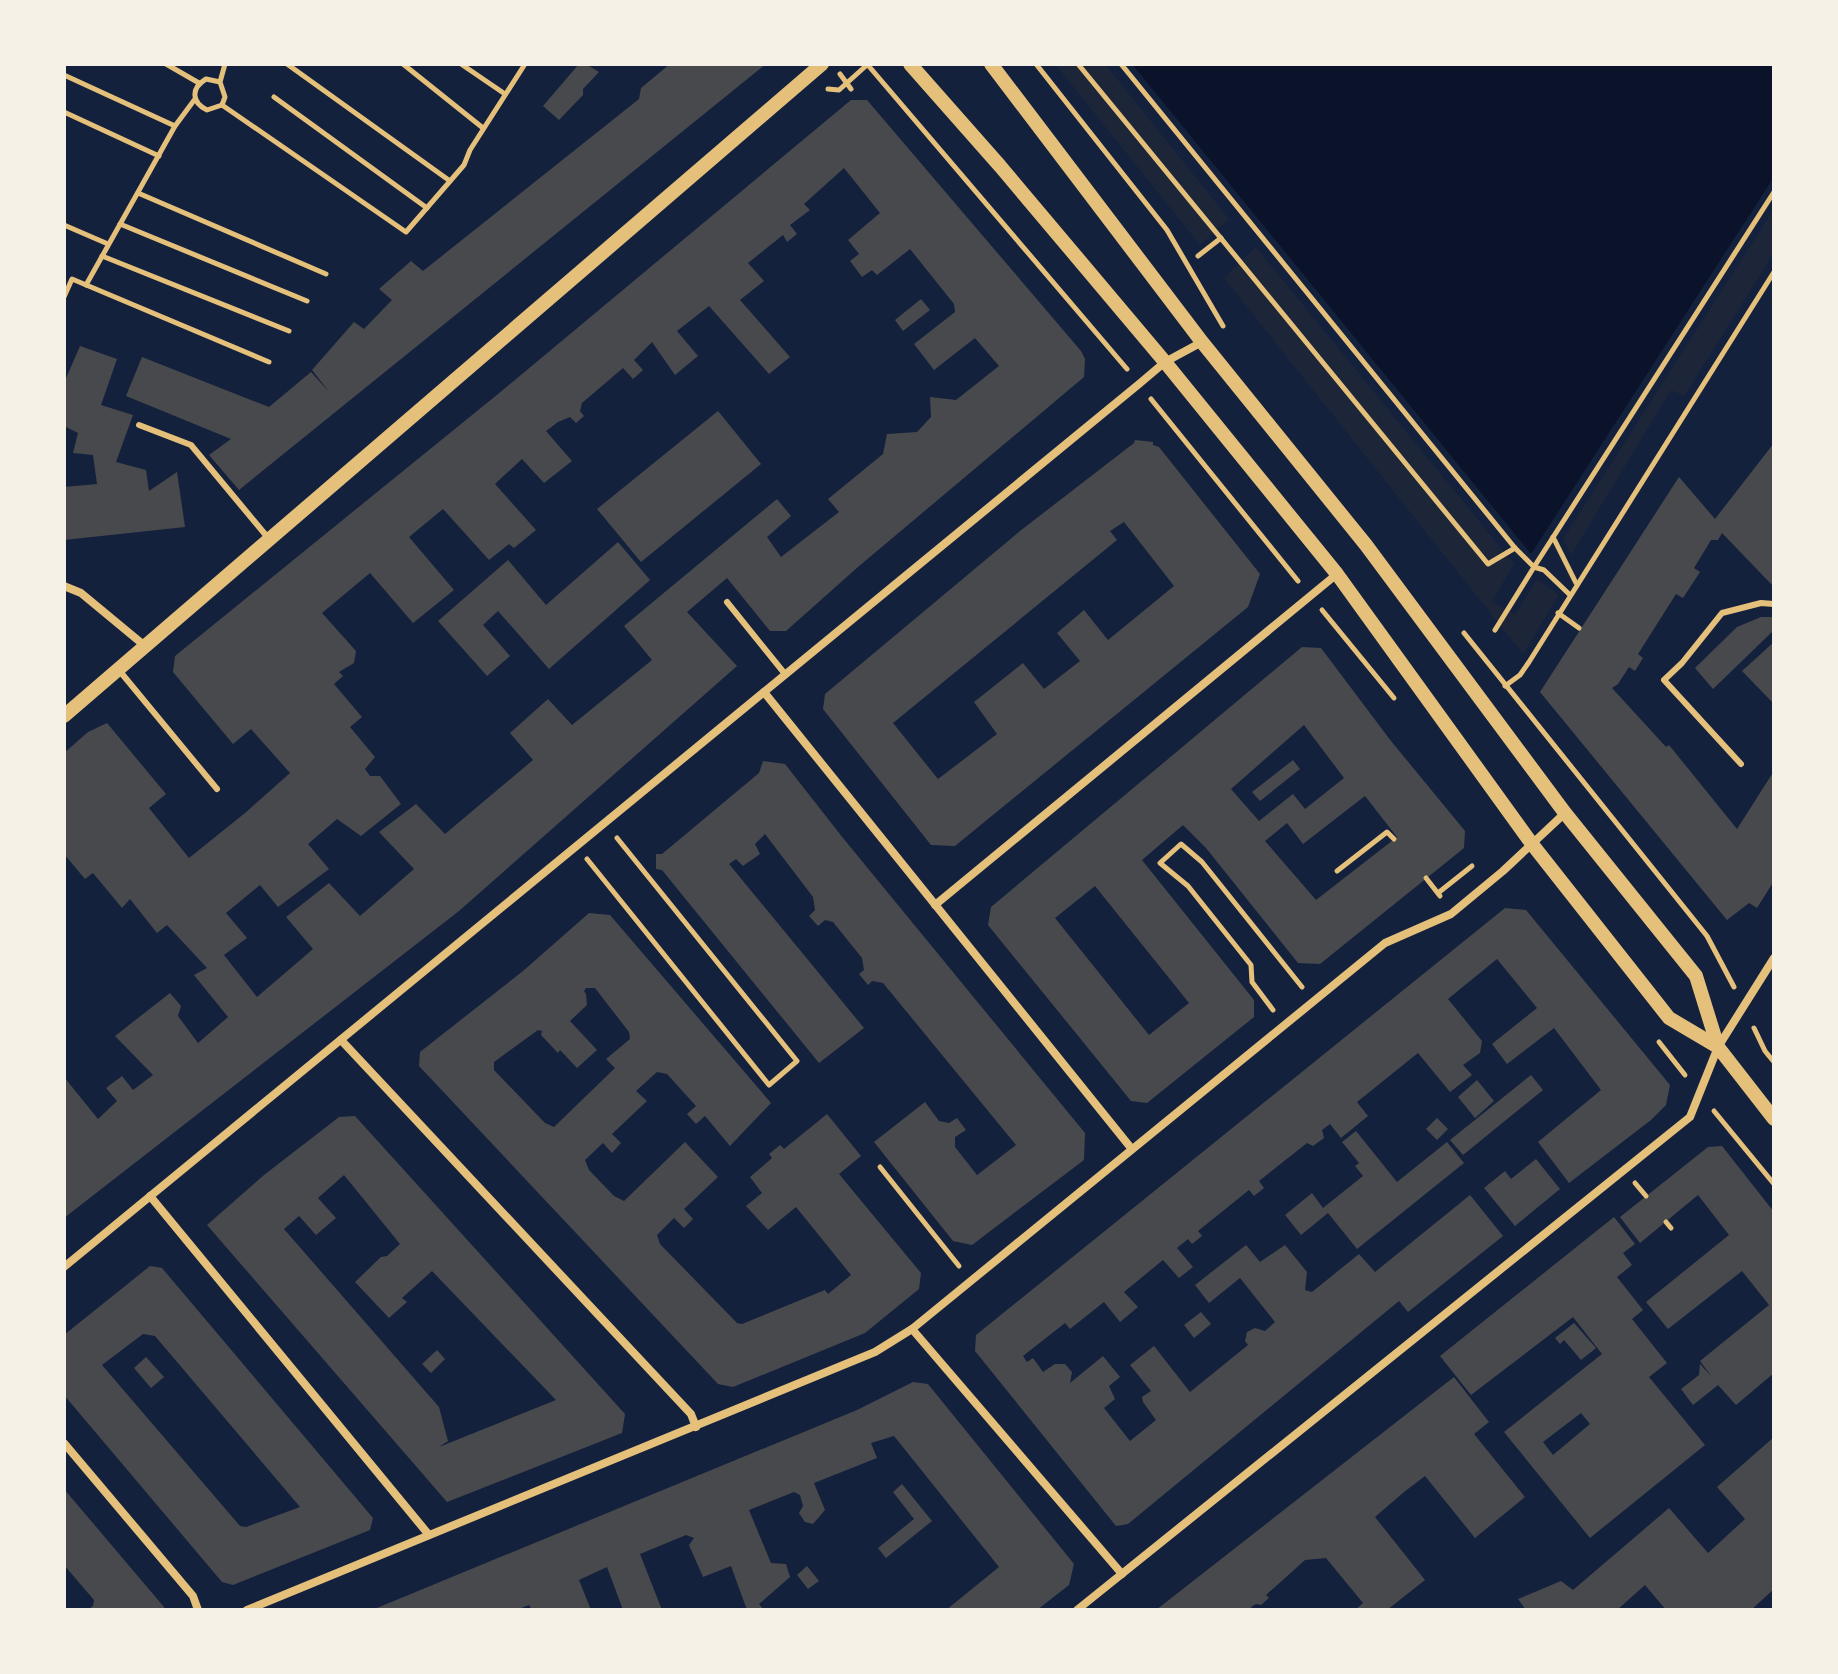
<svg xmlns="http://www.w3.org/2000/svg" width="1838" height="1674" viewBox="0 0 1838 1674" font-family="'Roboto Condensed',sans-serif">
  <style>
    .green { fill: #1d2539 }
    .water { fill: #0b132b }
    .building { fill: #48494c; fill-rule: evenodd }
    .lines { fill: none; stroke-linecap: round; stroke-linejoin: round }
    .path { stroke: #e5c07b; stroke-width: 5 }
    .service { stroke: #e5c07b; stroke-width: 6 }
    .minor { stroke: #e5c07b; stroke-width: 8 }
    .tertiary { stroke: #e5c07b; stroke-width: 14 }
  </style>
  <rect width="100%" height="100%" fill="#14213d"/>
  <g class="green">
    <path d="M1055,64H1105L1229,219L1200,245Z"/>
    <path d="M1774,209V253L1684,396L1671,390L1571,555L1563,539Z"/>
    <path d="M1256,247L1514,564L1492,601L1515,615L1537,579L1559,595L1523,654L1224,278Z"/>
  </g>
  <path class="water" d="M1132,64H1774V177L1531,554Z"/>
  <g class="building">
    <path d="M579,64H586L599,72L583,89V95L559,120L543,106Z"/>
    <path d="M670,64H766L239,490L209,455L231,439L126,396L142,357L269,407L311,372L330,393L312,370L354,322L364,329L392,300L379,289L411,261L423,271L639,99L641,88Z"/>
    <path d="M851,100H867L1081,351L1085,359L1084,377L858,567L786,631H770L727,578L687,612L737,666L459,911L64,1218V1077L98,1119L117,1101L106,1088L122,1076L133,1090L153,1075L115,1036L170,993L181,1006L178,1016L198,1043L228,1017L194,975L207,968L167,925L157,933L130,899L122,908L93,873L85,879L64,854V753L88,732L107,723L166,794L149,808L189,858L245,813L290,773L251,729L233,744L173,672L175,656L498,394ZM844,168L880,213L848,240L859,254L850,261L862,277L872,270L877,275L910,249L954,304L955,312L914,344L934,370L975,338L999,366L956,400L930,397L931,417L917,432L887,434L883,454L828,499L839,512L781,557L767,537L791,516L777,499L624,626L652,660L572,725L548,699L510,733L533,760L445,834L416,804L379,832L414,869L360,916L329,883L286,917L313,949L257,997L224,955L247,938L226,913L260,885L278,907L329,869L308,844L337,819L361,836L401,804L380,776H370L365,769L375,757L350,727L362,717L334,684L343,676L339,672L354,663L356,651L322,613L370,573L413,623L454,590L409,537L443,509L489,560L509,544L514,548L536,530L495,484L522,459L544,483L572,461L546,431L558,422L570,417L576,423L584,416L580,411L582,403L623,368L633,379L643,370L634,360L652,342L675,375L698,356L677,331L709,306L769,374L790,357L740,300L764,281L748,263L783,235L787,242L797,234L790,225L810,210L804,204Z"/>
    <path d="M921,299L930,310L903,331L895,320Z"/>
    <path d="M80,346L117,359L101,405L133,415L116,462L146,470L149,491L177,472L185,527L64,540V487L97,484L93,455L73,453L78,433L64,426V383Z"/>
    <path d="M718,411L761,464L641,562L597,509Z"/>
    <path d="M1135,440L1153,442V445L1159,447L1260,574L1248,607L955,846L931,845L823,709L825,694L1020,531L1134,443ZM1124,522L1174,586L1108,640L1084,610L1057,633L1080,661L1044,689L1023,663L974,702L997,734L938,779L893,723L1117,540L1110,531Z"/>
    <path d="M1774,443V587L1722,533L1718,540H1711L1694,568L1700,572L1683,598L1676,594L1638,654L1643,658L1635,671L1629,667L1618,684L1612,688L1666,747L1669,745L1737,829L1774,771V881L1757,908L1749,903L1727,920L1540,692L1679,477L1715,519Z"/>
    <path d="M618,542L650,580L549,669L498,611L483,625L510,656L487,676L438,621L508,560L546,605Z"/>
    <path d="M1761,617H1774V630L1713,689L1695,668L1737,627Z"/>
    <path d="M1774,642V704L1742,671Z"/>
    <path d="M1302,647L1321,648L1391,741L1465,831L1464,848L1320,964L1298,963L1206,848L1183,825L1142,860L1254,1000V1017L1147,1103L1131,1101L988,925L991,907ZM1304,725L1344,778L1305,809L1293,794L1259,821L1231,789ZM1365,796L1397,837L1316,900L1265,841L1287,823L1303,844ZM1095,886L1189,1003L1149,1035L1055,918Z"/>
    <path d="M1293,760L1300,769L1260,801L1252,792Z"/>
    <path d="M763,761L785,764L843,838L1085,1133L1084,1160L972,1245L953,1241L874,1142L925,1102L939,1121L949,1123L957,1118L966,1130L955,1137V1147L977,1175L1016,1145L883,983L872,981L868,985L859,974L864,970L862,958L833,922L825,920L818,926L809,916L815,910L813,897L765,834L755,844L760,854L743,866L736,859L729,864L864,1028L819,1063L662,870L656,869V854H662L759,773Z"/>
    <path d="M1505,908L1526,910L1670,1085L1666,1105L1651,1120L1569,1183L1538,1142L1601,1090L1554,1028L1507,1064L1492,1044L1537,1008L1497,959L1448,999L1482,1041L1480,1053L1463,1065L1472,1075L1450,1092L1418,1053L1357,1102L1368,1116L1341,1138L1330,1124L1322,1130L1324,1138L1313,1146L1307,1143L1259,1181L1264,1188L1254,1196L1249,1190L1198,1231L1202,1236L1192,1244L1188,1239L1177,1248L1193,1267L1179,1278L1163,1260L1124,1292L1138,1307L1120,1322L1104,1302L1070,1329L1065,1323L1023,1356L1027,1362L1033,1358L1043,1372L1055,1364H1065L1072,1372L1070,1383L1103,1356L1120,1377L1109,1386L1115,1399L1104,1408L1130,1441L1156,1420L1143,1402L1142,1397L1151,1391L1130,1365L1154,1346L1190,1392L1248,1345L1245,1341L1247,1332L1255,1328L1265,1331L1275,1322L1240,1278L1209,1303L1195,1285L1246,1245L1260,1262L1285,1245L1307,1272L1305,1290L1312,1292L1359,1254L1375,1272L1470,1195L1503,1236L1408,1312L1399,1301L1128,1524L1116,1526L975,1351L976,1335Z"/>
    <path d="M589,913L610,915L771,1103L730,1146L705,1116L696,1124L687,1114L696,1106L667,1074L657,1072L636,1091L647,1101L612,1134L621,1143L612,1153L603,1143L585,1160L589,1170L614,1196L624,1201L685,1142L718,1177L684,1209L693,1219L684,1228L674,1218L657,1235L660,1244L737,1323L742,1324L825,1290L828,1294L851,1275L796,1207L768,1230L746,1206L762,1193L750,1177L772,1158L769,1154L780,1145L784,1149L827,1114L861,1156L839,1174L921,1273L919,1289L865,1333L733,1387L718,1384L419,1066L420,1052L523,971ZM586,988H595L629,1032L630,1039L606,1059L615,1068L554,1127L545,1123L494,1070V1062L538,1030L542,1031L541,1035L558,1053L560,1050L577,1068L597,1050L570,1021L587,1005L586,994L584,991Z"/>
    <path d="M1531,1075L1543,1090L1463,1155L1450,1140Z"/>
    <path d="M1477,1080L1494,1101L1475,1118L1458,1097Z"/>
    <path d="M355,1116L625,1414L622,1433L447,1502L207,1225L264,1175L339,1117ZM344,1175L400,1244L387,1256L381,1257L355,1282L389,1318L407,1302L402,1298L432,1271L556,1400L439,1447L448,1441L439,1407L284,1229L299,1216L316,1235L336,1218L318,1198Z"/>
    <path d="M1437,1118L1448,1129L1437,1140L1426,1129Z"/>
    <path d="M1356,1131L1397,1182L1447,1142L1464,1163L1357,1249L1328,1213L1301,1235L1285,1215L1312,1193L1323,1208L1363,1176L1355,1166L1359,1163L1342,1142Z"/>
    <path d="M1722,1146L1774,1212V1373L1736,1405L1718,1385L1693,1405L1681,1389L1699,1375L1700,1364L1712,1377L1700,1361L1769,1305L1742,1271L1668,1329L1646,1302L1729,1235L1698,1195L1640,1243L1620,1217L1708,1147Z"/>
    <path d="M1536,1159L1560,1189L1515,1226L1484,1188L1505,1171L1511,1179Z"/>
    <path d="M1614,1217L1635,1244L1623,1253L1632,1265L1617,1277L1643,1310L1632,1319L1667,1363L1649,1377L1705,1445L1590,1538L1504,1432L1602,1354L1573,1317L1471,1395L1440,1356ZM1581,1413L1590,1424L1553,1455L1543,1442Z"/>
    <path d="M150,1266L162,1268L373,1518L370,1530L233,1585L222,1582L64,1395V1335ZM143,1334L155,1336L300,1507L246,1527L240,1526L102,1365Z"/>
    <path d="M1201,1312L1211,1324L1194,1338L1184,1325Z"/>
    <path d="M1574,1323L1596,1348L1581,1360L1564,1340L1560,1344L1555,1338Z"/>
    <path d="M437,1350L445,1359L431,1373L422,1364Z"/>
    <path d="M146,1357L164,1377L151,1388L134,1368Z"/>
    <path d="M1454,1377L1489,1422L1474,1434L1525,1497L1475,1538L1425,1476L1404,1492L1375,1517L1425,1580L1387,1610H1355L1363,1603L1326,1558L1305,1560L1266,1595L1269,1598L1261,1605L1256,1604L1251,1607L1252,1610H1156Z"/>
    <path d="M913,1382L928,1384L1074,1564L1069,1585L1037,1610H946L999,1567L894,1436L871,1443L877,1458L814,1483L825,1510L813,1524L805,1522L799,1513L803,1506L800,1495L794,1492L749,1510L771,1563L786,1564L790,1577L759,1604L764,1610H747L731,1566L703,1577L689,1545L694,1538L686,1535L640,1554L662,1610H623L607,1567L579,1580L591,1610H532L529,1605L516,1610H372L857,1410Z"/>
    <path d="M1774,1437V1589L1751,1610H1666L1645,1585L1617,1610H1526L1518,1599L1561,1581L1573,1590L1669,1508L1708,1553L1745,1519L1717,1487Z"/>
    <path d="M902,1484L932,1521L886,1558L878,1548L914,1519L893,1492Z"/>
    <path d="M64,1489L164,1607V1610H87L93,1606L94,1600L64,1565Z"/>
    <path d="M807,1566L819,1581L808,1589L797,1575Z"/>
  </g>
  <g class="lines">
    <g class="path">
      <path d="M166,64L199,83"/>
      <path d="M287,64L450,181"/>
      <path d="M403,64L483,128"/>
      <path d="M461,64L505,94"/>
      <path d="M867,64L1127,369"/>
      <path d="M1036,64L1167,230L1223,326"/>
      <path d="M1078,64L1488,564L1515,548"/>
      <path d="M1121,64L1515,548L1534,567L1774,192"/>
      <path d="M840,74L851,89"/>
      <path d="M64,75L175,126"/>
      <path d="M220,82L206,79C191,88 191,102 207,110L222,105L225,97L220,82L225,64"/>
      <path d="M828,89L839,90L868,64"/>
      <path d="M274,97L427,208"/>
      <path d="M222,105L406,232L464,165L470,150L525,64"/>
      <path d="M64,112L159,156"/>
      <path d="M138,193L326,274"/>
      <path d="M120,224L307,301"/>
      <path d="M64,225L108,244"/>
      <path d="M102,256L289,331"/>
      <path d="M1198,256L1221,238"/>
      <path d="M86,285L175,126L195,99"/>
      <path d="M64,297L72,279L269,362"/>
      <path d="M1151,399L1298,581"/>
      <path d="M1553,537L1576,583"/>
      <path d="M1322,610L1394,698"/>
      <path d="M1558,613L1579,628"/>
      <path d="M1495,630L1534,567L1544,570L1569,594"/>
      <path d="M1464,633L1707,936L1734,987"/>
      <path d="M1505,686L1520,675L1529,662L1774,272"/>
      <path d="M587,859L769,1085L797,1061L617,838"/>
      <path d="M1337,871L1387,832L1394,839"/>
      <path d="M1426,878L1440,896"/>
      <path d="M1438,893L1472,866"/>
      <path d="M1273,1010L1252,982L1251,965L1188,886L1160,863L1181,844L1202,862L1302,987"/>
      <path d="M1754,1028L1765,1051L1774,1062"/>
      <path d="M1659,1042L1685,1075"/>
      <path d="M1714,1111L1774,1184"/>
      <path d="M880,1167L959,1266"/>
      <path d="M1635,1183L1646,1196"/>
      <path d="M1666,1222L1671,1228"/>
    </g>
    <g class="service">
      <path d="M139,425L191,445L269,539"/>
      <path d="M727,602L785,674"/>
      <path d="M118,669L217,789"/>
      <path d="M1741,764L1664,680L1682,663L1722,613L1761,603L1774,604"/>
    </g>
    <g class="minor">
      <path d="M64,586L81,593L145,646"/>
      <path d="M764,692L1131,1148"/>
      <path d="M935,905L1337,574"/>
      <path d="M341,1040L691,1414L696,1427"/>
      <path d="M150,1196L429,1535"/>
      <path d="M64,1267L1139,384L1165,362L1202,342"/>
      <path d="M912,1329L1122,1574"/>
      <path d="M64,1443L193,1596L198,1610"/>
      <path d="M247,1610L875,1352L912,1329L1385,943L1451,914L1503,871L1565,813"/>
      <path d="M1077,1610L1690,1117L1718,1047L1774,958"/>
    </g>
    <g class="tertiary">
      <path d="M910,64L1000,166L1165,362L1337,574L1532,844L1669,1018L1718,1047"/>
      <path d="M991,64L1202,342L1366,545L1565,813L1696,976L1718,1047L1774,1119"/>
      <path d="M64,716L822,64"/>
    </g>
  </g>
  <rect width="1838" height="1674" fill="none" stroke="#f6f1e7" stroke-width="132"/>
</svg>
